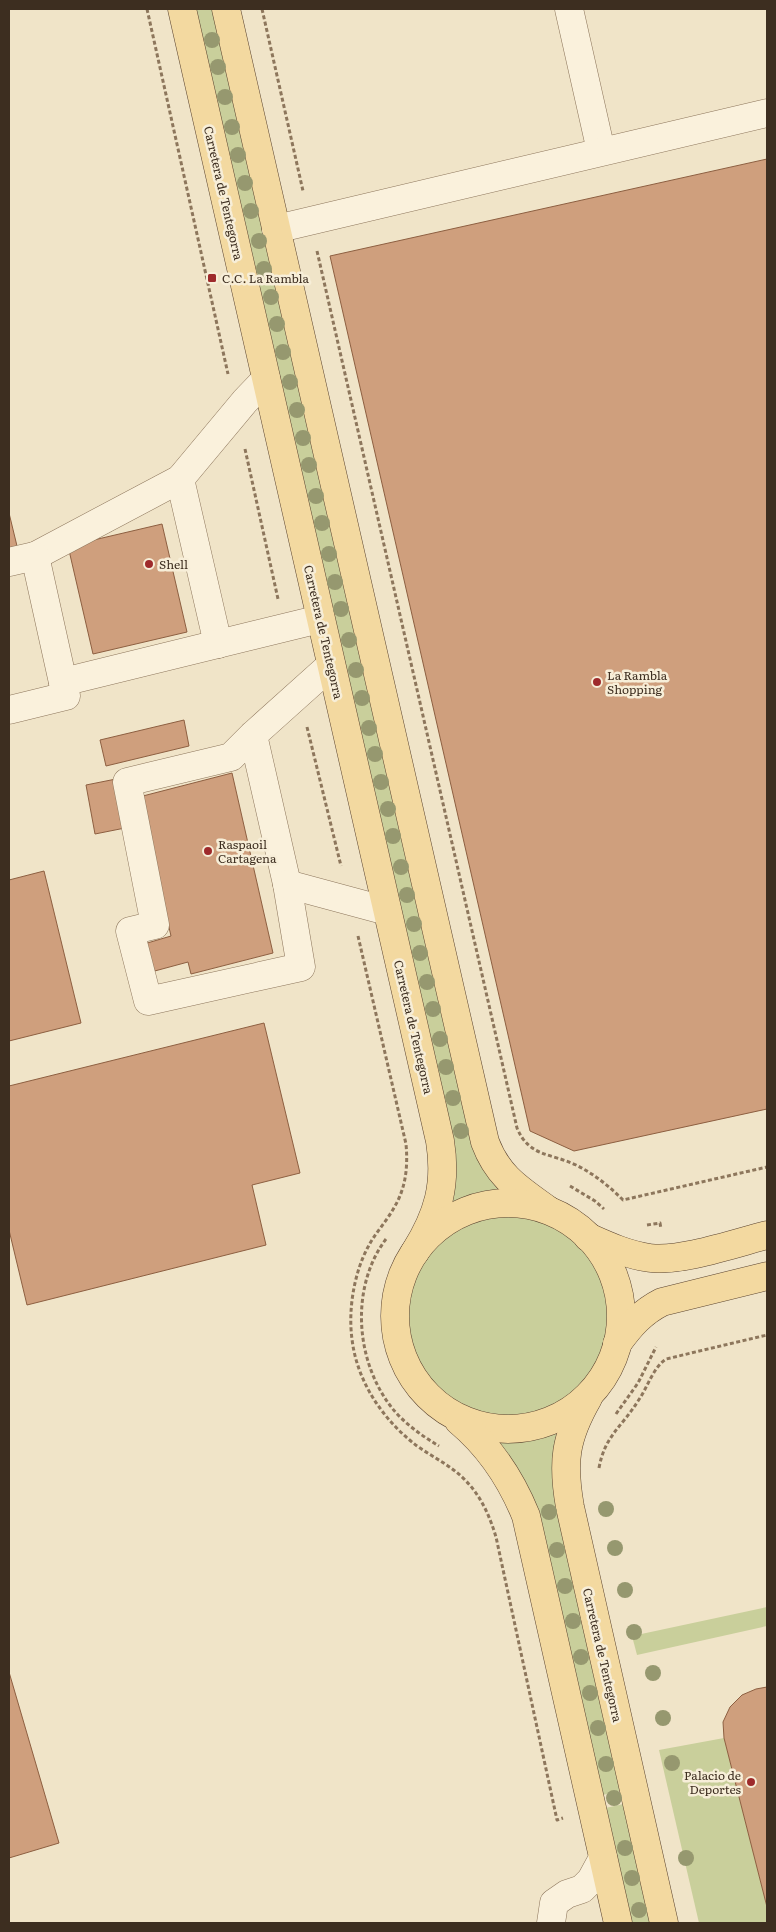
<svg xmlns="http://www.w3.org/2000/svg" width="776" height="1932" viewBox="0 0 776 1932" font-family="Literata,serif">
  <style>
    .green { fill: #c9cf9b }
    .building { fill: #cf9f7d; stroke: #8d5f41 }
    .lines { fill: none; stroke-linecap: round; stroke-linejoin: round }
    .minor-casing { stroke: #8d765c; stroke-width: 29 }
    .major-casing { stroke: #5b4430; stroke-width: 29 }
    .path { stroke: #8d765c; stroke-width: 3; stroke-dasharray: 4 2.5; stroke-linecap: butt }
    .minor { stroke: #faf1dc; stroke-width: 28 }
    .major { stroke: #f3d9a0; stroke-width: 28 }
    .tree { fill: #96986f }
    .poi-dot { fill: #9e2a2b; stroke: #f7eed8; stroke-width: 2 }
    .labels { text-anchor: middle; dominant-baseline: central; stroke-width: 5; stroke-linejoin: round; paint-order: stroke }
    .street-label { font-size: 12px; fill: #3d2e20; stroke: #f7eed8 }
    .poi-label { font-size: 12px; fill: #3d2e20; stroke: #f7eed8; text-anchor: start }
  </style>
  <rect width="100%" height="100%" fill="#f0e4c8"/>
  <g class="green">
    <path d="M183,9H226L485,1142L548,1210L565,1219L581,1230L607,1263L618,1292L620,1323L614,1354L605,1373L593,1390L568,1445L634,1788L589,1798L526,1516L468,1429L439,1406L422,1391L409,1372L400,1351L395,1321V1306L400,1283L441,1195Z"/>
    <path d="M767,1607V1626L637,1655L632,1636Z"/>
    <path d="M724,1738L767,1907V1923H699L659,1750Z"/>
    <path d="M637,1801L664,1923H618L592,1811Z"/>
  </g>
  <g class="building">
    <path d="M767,159V1109L574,1151L530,1131L330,256Z"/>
    <path d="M9,513L17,546L9,548Z"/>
    <path d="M162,524L187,632L93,654L68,546Z"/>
    <path d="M184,720L189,746L106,766L100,740Z"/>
    <path d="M232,773L273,953L191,974L188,962L151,972L144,944L171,936L139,797Z"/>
    <path d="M116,779L125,828L95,834L86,785Z"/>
    <path d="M44,871L81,1023L9,1041V880Z"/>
    <path d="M264,1023L300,1173L252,1185L266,1245L27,1305L9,1230V1086Z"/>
    <path d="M9,1672L59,1843L9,1858Z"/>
    <path d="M767,1687V1907L724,1738L723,1722L730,1707L742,1695L756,1689Z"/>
  </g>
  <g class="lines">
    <defs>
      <g id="minor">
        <path d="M569,9L601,151"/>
        <path d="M276,229L767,113"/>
        <path d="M180,479L218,644"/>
        <path d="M9,562L35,556L180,479L245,401L266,379"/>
        <path d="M63,682L320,619"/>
        <path d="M9,710L66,696L35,556"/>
        <path d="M253,735L287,884L301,967L148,1001L130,931L155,925L127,782L231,757L253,735L331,665"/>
        <path d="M287,884L387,911"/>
        <path d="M551,1923L554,1903L567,1894L582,1889L591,1880L603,1858"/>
      </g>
      <g id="major">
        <path d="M182,9L440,1141C447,1185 438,1215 415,1252"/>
        <path d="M226,9L485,1142C498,1177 519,1189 548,1210"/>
        <circle cx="508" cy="1316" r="113"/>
        <path d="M588,1237C608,1246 628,1255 650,1258C681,1262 736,1243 767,1235"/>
        <path d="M617,1344C630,1326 642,1312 662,1302L767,1276"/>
        <path d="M588,1398C565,1438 562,1462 570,1507L664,1923"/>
        <path d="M459,1421C490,1447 511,1479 526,1516L618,1923"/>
      </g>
    </defs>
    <use href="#minor" class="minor-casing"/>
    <use href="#major" class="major-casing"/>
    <g class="path">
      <path d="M147,9L228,374"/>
      <path d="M262,9L303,191"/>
      <path d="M317,251L517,1128C529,1157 551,1153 576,1165C594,1174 609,1186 623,1200L767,1167"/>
      <path d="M245,449L278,599"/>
      <path d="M307,727L341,866"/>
      <path d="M358,936L406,1144C408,1166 406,1187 395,1206C387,1221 375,1233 368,1247C354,1273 348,1310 352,1339C357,1382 383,1420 417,1446C434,1458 452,1466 466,1481C481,1496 490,1517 496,1537L557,1820L563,1818"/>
      <path d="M570,1186L595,1201L604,1209"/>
      <path d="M647,1225L660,1223L661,1229"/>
      <path d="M386,1239C350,1287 355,1361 392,1408C404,1423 422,1436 439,1446"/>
      <path d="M616,1414L638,1383L656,1347"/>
      <path d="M599,1468C605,1435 622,1427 638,1401C648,1387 652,1369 666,1359L767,1335"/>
    </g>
    <use href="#minor" class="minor"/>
    <use href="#major" class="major"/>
  </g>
  <g class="tree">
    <circle cx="212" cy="40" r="8"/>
    <circle cx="218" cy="67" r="8"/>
    <circle cx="225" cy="97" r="8"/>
    <circle cx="232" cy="127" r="8"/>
    <circle cx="238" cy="155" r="8"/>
    <circle cx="245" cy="183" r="8"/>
    <circle cx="251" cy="211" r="8"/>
    <circle cx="259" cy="241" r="8"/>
    <circle cx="264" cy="269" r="8"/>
    <circle cx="271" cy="297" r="8"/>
    <circle cx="277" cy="324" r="8"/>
    <circle cx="283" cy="352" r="8"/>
    <circle cx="290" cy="382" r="8"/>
    <circle cx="297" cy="410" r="8"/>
    <circle cx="303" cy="438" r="8"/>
    <circle cx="309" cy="465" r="8"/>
    <circle cx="316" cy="496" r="8"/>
    <circle cx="322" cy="523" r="8"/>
    <circle cx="329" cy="554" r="8"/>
    <circle cx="335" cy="582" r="8"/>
    <circle cx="341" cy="609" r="8"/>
    <circle cx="349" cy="640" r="8"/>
    <circle cx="356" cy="670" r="8"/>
    <circle cx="362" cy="698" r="8"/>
    <circle cx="369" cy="728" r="8"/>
    <circle cx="375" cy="754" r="8"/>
    <circle cx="381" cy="782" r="8"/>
    <circle cx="388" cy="809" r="8"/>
    <circle cx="393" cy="836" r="8"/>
    <circle cx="401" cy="867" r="8"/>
    <circle cx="407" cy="895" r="8"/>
    <circle cx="414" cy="924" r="8"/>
    <circle cx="420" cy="953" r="8"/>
    <circle cx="427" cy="982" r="8"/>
    <circle cx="433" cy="1009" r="8"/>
    <circle cx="440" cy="1039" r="8"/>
    <circle cx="446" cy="1067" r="8"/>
    <circle cx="453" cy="1098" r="8"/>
    <circle cx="461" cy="1131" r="8"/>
    <circle cx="606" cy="1509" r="8"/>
    <circle cx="549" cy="1512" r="8"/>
    <circle cx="615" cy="1548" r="8"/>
    <circle cx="557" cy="1550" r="8"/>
    <circle cx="565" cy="1586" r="8"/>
    <circle cx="625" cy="1590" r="8"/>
    <circle cx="573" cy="1621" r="8"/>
    <circle cx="634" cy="1632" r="8"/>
    <circle cx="581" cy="1657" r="8"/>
    <circle cx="653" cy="1673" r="8"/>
    <circle cx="590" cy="1693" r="8"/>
    <circle cx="663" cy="1718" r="8"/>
    <circle cx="598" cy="1728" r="8"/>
    <circle cx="672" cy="1763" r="8"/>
    <circle cx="606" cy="1764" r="8"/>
    <circle cx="614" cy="1798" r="8"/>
    <circle cx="625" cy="1848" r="8"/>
    <circle cx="686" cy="1858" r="8"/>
    <circle cx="632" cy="1878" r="8"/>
    <circle cx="639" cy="1910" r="8"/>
  </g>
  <g class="poi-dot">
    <rect x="207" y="273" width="10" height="10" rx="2.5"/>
    <circle cx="149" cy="564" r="5"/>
    <circle cx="597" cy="682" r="5"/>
    <circle cx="208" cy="851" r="5"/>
    <circle cx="751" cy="1782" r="5"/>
  </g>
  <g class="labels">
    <g class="street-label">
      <text transform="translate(224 193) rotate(77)">Carretera de Tentegorra</text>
      <text transform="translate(324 632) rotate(77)">Carretera de Tentegorra</text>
      <text transform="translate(414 1027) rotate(77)">Carretera de Tentegorra</text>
      <text transform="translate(603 1655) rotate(77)">Carretera de Tentegorra</text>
    </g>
    <g class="poi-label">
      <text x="222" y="278">C.C. La Rambla</text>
      <text x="159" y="564">Shell</text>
      <text x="607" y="675">La Rambla<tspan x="607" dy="14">Shopping</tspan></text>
      <text x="218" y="844">Raspaoil<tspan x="218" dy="14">Cartagena</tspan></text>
      <text x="741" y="1775" text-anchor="end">Palacio de<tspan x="741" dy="14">Deportes</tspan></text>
    </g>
  </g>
  <rect width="776" height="1932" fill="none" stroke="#3d2e20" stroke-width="20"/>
</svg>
